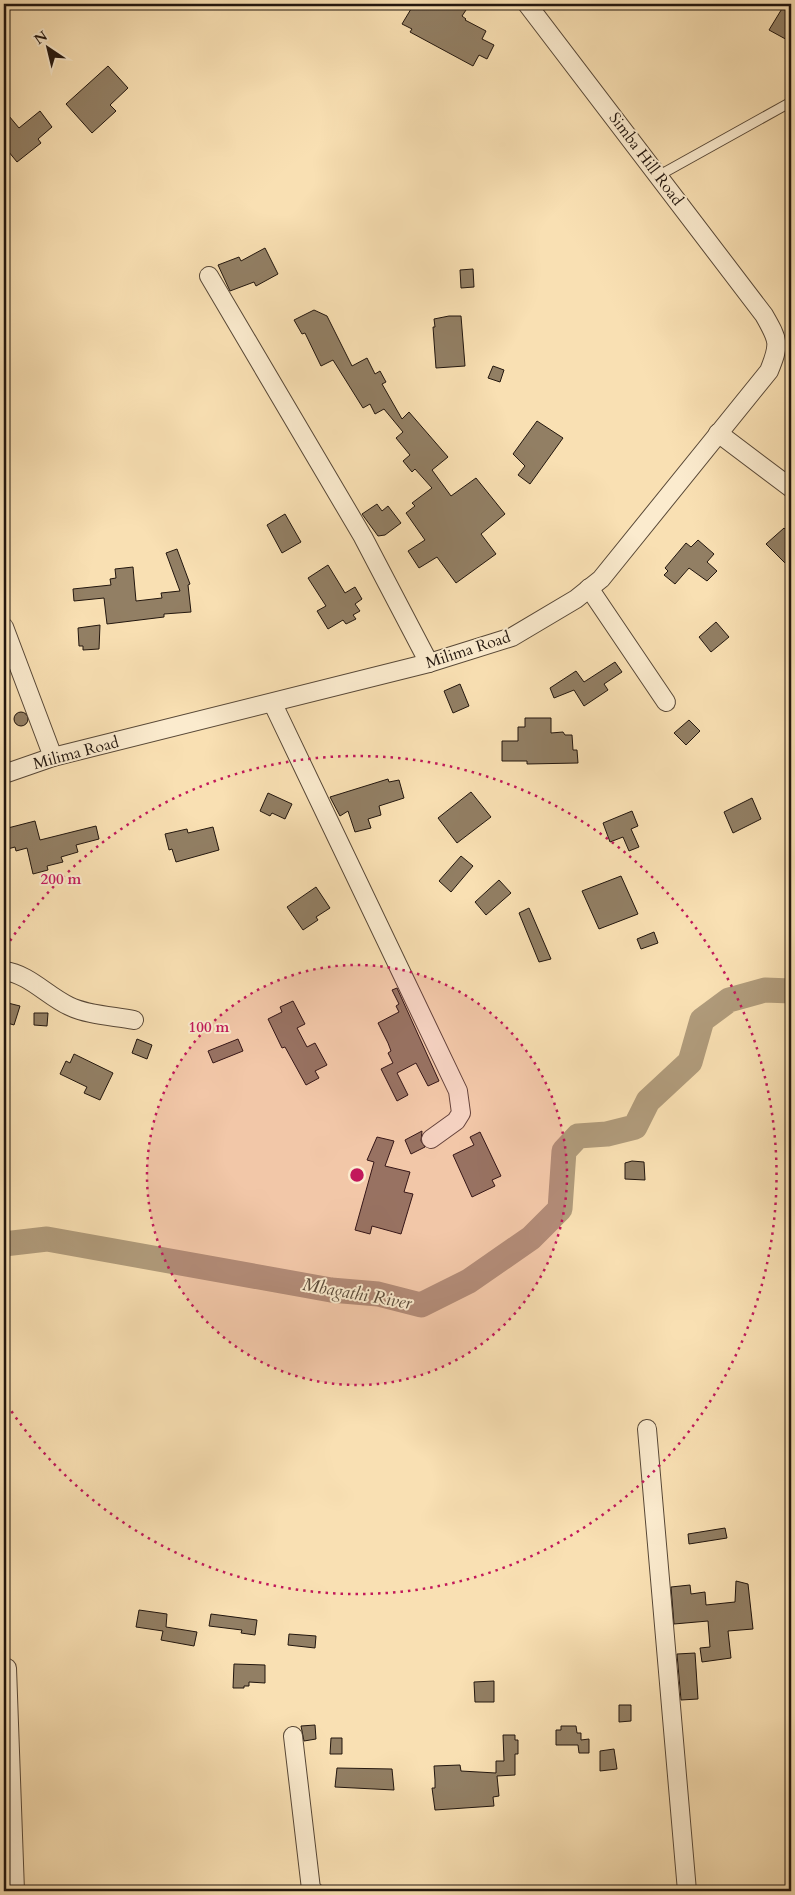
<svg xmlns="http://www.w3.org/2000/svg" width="795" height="1895" viewBox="0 0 795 1895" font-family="Cardo,serif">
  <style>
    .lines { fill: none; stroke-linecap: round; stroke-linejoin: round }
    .river { stroke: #b09b7b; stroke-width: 25 }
    .building { fill: #927f64; stroke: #22160e }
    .service-casing { stroke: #584837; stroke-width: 11 }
    .minor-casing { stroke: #584837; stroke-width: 20 }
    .service { stroke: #fbebce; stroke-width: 9 }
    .minor { stroke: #fbebce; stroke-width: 18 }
    .ring { fill: none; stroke: #c2185b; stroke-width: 2.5; stroke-dasharray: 2.5 5 }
    .labels { text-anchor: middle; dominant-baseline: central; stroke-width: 4; stroke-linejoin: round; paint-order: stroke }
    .street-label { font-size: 16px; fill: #22160e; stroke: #fbebce }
    .water-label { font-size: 18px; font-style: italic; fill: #5b4b3a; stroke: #fbebce }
    .centre { fill: #c2185b; stroke: #fbebce; stroke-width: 2.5 }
    .ring-label { font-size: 15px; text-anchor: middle; font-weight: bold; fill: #c2185b; stroke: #fbebce; stroke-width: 4; stroke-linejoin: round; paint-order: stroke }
  </style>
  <rect width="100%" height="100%" fill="#f9e0b3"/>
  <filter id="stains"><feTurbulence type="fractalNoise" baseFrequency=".004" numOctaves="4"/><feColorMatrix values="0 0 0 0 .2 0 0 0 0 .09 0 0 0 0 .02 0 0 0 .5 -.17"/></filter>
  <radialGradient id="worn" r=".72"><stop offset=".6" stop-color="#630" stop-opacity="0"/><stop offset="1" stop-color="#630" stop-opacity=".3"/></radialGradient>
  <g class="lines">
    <path class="river" d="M4,1244L47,1239L331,1290L378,1294L421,1305L469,1281L531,1238L560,1209L564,1151L578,1136L607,1134L635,1127L648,1101L690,1062L702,1020L729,1000L765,990L791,991"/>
  </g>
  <g class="building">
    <path d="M414,4H470L462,16L466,19L465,20L486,31L482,39L494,45L487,59L479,55L473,66L410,32L412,29L402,24Z"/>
    <path d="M783,7L791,12V42L769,30Z"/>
    <path d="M108,66L128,88L110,105L116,111L92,133L66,104Z"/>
    <path d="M4,110L19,128L40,111L52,127L38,139L41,143L17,162L4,146V141L9,136L4,129Z"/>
    <path d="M265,248L278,274L256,286L254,282L230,291L218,265L239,257L241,261Z"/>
    <path d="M473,269L474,287L461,288L460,270Z"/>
    <path d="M314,310L327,316L352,366L367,358L375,374L380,371L386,382L382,384L402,419L409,412L448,457L432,470L451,496L476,478L505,514L481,534L496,554L456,583L437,557L419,568L408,551L425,540L406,513L415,506L412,503L432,488L415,469L412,472L403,461L410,455L396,438L403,432L384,409L375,414L370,404L363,408L333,360L321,366L305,333L302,334L294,320Z"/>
    <path d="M449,316H461L465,366L436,368L433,327H435L434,319Z"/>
    <path d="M493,366L504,370L500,382L488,378Z"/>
    <path d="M537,421L563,438L530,484L518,475L525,466L513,454Z"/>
    <path d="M377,504L382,511L388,506L401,523L385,535L378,536L362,514Z"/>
    <path d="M285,514L301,542L282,553L267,525Z"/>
    <path d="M784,528L791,535V569L766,544Z"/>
    <path d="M698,540L714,554L707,562L717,571L707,581L689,568L675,584L664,575L668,571L665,568L686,543L691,547Z"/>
    <path d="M177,549L190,584L188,585L191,612L164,614V617L107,624L104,598L74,601L73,589L111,585L110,579L116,578L115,569L133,567L136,601L162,598L161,593L180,591L166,553Z"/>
    <path d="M328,565L345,593L355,587L362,599L355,604L360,611L353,615L356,619L346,624L343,620L328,629L317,611L326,606L308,578Z"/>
    <path d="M716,622L729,637L711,652L699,637Z"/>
    <path d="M100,625L99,649L83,650V646H79L78,628Z"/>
    <path d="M615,662L622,672L604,684L608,690L584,706L574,690L554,698L550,688L576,671L584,682Z"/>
    <path d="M460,684L469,706L453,713L444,691Z"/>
    <circle cx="21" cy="719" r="7"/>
    <path d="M525,718H551V733L563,732L565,735H572L573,750H577L578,763L527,764V761H502V741H518V727H525Z"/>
    <path d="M689,720L700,731L686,745L674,733Z"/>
    <path d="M388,779L389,782L399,780L404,798L379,806L381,815L368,819L371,828L355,832L348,811L340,816L330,797Z"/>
    <path d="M471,792L491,817L457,843L438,818Z"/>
    <path d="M268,793L292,804L285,819L272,813L270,816L260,811Z"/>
    <path d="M752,798L761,819L733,833L724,812Z"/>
    <path d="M632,811L638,826L631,829L639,847L629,851L623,837L610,842L603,823Z"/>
    <path d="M35,821L40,840L96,826L99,839L76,845L78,852L61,857L63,862L47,866L48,870L33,874L27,848L16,851L15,847L4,850V829Z"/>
    <path d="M213,827L219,850L176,862L172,849L169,850L165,834L187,829L188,833Z"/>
    <path d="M461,856L473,866L451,892L439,881Z"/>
    <path d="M621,876L638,914L599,929L582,891Z"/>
    <path d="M499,880L511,893L486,915L475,902Z"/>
    <path d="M316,887L330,908L316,917L318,920L303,930L287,907Z"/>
    <path d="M529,908L551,959L539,962L519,913Z"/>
    <path d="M654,932L658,943L641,949L637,939Z"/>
    <path d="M397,988L439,1081L428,1086L416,1063L397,1073L408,1095L397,1101L381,1069L393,1063L388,1053L391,1051L388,1043L378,1023L399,1012L396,1006L399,1004L392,990Z"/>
    <path d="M293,1001L305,1024L297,1028L307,1047L315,1043L327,1065L315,1071L319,1078L306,1085L285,1047L282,1048L268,1019L282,1012L280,1007Z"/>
    <path d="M4,1002L20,1006L14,1025L4,1022Z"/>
    <path d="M34,1013H48L47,1026L34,1025Z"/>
    <path d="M137,1039L152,1045L147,1059L132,1053Z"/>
    <path d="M238,1039L243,1051L213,1063L208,1051Z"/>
    <path d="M74,1054L113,1073L100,1100L84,1093L87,1087L60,1074L66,1061L70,1063Z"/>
    <path d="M422,1131L421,1141L425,1147L411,1154L405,1140Z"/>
    <path d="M480,1132L501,1176L492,1180L495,1186L472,1197L453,1155L474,1145L470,1137Z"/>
    <path d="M377,1137L394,1141L385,1166L410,1172L404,1192L413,1194L401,1234L372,1226L370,1234L355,1230L374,1162L367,1160Z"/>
    <path d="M632,1161L644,1162L645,1180L625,1179V1163Z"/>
    <path d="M725,1528L727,1538L689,1544L688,1534Z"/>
    <path d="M736,1581L748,1584L753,1629L728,1631L731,1658L702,1662L700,1648L710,1647L708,1621L674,1624L671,1587L690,1585L691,1594L705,1592L706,1605L735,1602Z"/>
    <path d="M139,1610L167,1614L166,1627L197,1632L194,1646L161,1640L163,1631L136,1627Z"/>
    <path d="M211,1614L257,1620L255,1635L241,1633L242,1630L209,1626Z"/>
    <path d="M289,1634L316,1636L315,1648L288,1645Z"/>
    <path d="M695,1653L698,1699L681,1700L677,1654Z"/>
    <path d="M234,1664L265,1665V1683L249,1682V1686H244V1688H233Z"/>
    <path d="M494,1681V1702H475L474,1682Z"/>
    <path d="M619,1705H631V1721L619,1722Z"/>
    <path d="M315,1725L316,1739L304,1741L301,1726Z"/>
    <path d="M561,1726H576L577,1733H581V1740L589,1739V1753H579L578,1745H556V1730H561Z"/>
    <path d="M503,1735H515V1740H518V1754H515V1775L497,1776L499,1796L493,1797L494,1806L435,1810L432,1788H435V1780L434,1766L460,1765L461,1771L496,1773V1761H504Z"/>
    <path d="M331,1738H342V1754H330Z"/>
    <path d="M614,1749L617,1769L600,1771V1751Z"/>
    <path d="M337,1768L392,1769L394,1790L335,1787Z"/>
  </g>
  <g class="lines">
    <defs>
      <path id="service" d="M658,176L791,102"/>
      <g id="minor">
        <path d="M209,276L363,537L429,663"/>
        <path d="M718,433L791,488"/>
        <path d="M589,588L666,702"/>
        <path d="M4,627L53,757"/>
        <path d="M273,704L458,1091L461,1113L456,1121L431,1139"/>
        <path d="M4,774L53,757L429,663L512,637L576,599L601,579L769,371C780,344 779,341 764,315L527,4"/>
        <path d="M4,971C29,974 46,995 69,1006C87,1015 113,1016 134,1020"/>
        <path d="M647,1429L687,1891"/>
        <path d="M7,1668L15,1891"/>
        <path d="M293,1736L311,1889L314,1891"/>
      </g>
    </defs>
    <use href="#service" class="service-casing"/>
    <use href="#minor" class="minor-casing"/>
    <use href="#service" class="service"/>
    <use href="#minor" class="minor"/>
  </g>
  <circle cx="357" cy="1175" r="210" fill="#c2185b" fill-opacity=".12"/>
  <g class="ring">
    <circle cx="357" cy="1175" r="210"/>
    <path d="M6 947A419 419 0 1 1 6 1403"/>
  </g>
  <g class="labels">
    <g class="street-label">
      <text transform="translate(646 159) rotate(53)">Simba Hill Road</text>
      <text transform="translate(468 650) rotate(-18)">Milima Road</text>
      <text transform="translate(76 753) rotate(-15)">Milima Road</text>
    </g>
    <g class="water-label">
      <text transform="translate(357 1294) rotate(10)">Mbagathi River</text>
    </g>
  </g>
  <circle cx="357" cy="1175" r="8" class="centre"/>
  <g class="ring-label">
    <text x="61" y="884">200 m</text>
    <text x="209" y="1032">100 m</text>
  </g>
  <rect width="795" height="1895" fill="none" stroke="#f9e0b3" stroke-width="20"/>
  <rect x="5" y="5" width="785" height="1885" fill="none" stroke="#22160e" stroke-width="2.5"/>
  <rect x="10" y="10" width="775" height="1875" fill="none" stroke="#22160e"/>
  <g transform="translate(48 48) rotate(325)" stroke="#fbebce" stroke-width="4" paint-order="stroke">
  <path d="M0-4L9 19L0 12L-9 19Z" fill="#22160e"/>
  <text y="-8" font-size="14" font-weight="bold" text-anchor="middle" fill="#22160e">N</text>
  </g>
  <rect width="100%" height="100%" filter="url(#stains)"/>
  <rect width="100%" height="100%" fill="url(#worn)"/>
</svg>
